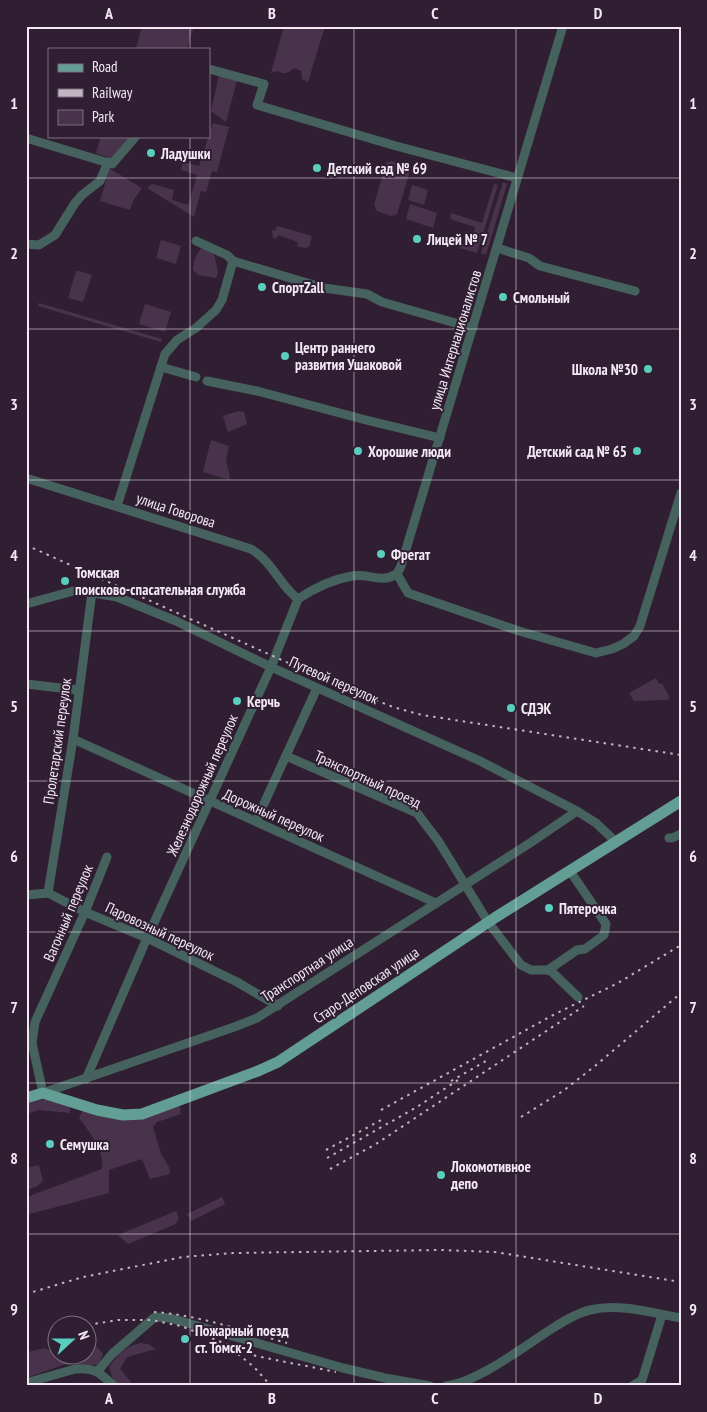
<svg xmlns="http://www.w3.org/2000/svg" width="707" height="1412" viewBox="0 0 707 1412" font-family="'PT Sans Narrow',sans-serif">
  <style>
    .green { fill: #49334c }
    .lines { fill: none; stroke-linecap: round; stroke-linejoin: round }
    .minor { stroke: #46625e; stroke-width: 9 }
    .major { stroke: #629e94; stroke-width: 11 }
    .rail { stroke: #c1b5c2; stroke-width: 2; stroke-dasharray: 2.5 5; stroke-linecap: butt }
    .grid { fill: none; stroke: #f3e8f4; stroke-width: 1; stroke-opacity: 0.55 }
    .poi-dot { fill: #59cebe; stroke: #301f32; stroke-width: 2 }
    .labels { text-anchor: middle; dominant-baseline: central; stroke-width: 4; stroke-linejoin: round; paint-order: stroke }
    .poi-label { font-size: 15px; font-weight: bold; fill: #f3e8f4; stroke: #301f32; text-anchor: start }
    .street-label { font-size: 15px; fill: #f3e8f4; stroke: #301f32 }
    .neatline { fill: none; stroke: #f3e8f4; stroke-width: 2 }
    .grid-label { font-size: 16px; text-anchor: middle; font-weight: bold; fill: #f3e8f4 }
  </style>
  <rect width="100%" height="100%" fill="#301f32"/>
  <g class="green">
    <path d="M142,26H194L187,49H136Z"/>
    <path d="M284,26H325L308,82L302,79L301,71L294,68C288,73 285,75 278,71L271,73Z"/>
    <path d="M219,75L237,80L226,122L211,111Z"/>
    <path d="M213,123L229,127L217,172L212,171L206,192L201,191L194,217L147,188L152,184L174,190L172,200L188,205L197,175L181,170L183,162L199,166Z"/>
    <path d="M101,136H130L112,159L96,153Z"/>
    <path d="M391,161L407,166L410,171L397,214L391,216L377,211L374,205L386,163Z"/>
    <path d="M109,170H112L142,188L133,201L130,210L100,201Z"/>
    <path d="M503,182L507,184L486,255L481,253Z"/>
    <path d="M494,184L498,185L477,253L459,248L461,244L470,246L475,227L450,219L451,213L482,223Z"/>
    <path d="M412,185L428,190L424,205L408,200Z"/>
    <path d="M410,204L437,213L433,228L406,219Z"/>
    <path d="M277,226L312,236L309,247L305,248L297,246L298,242L278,235L276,239L273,238L272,230L275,231Z"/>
    <path d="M161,240L181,246L176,264L156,258Z"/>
    <path d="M203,247L214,254L218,272L216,278L198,275L193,270C193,262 197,251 203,247Z"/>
    <path d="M76,271H79L92,275L83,302L68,298Z"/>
    <path d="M39,303L162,339L161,342L38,306Z"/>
    <path d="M145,304L171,312L165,332L139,324Z"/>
    <path d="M238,411L244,412L247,424L228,432L223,416Z"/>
    <path d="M211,440L229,446L226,461L230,476L229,480L203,472Z"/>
    <path d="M656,678L659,684L662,683L670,698L667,700L634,701L629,693Z"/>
    <path d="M45,1099L70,1107V1113L39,1110L26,1114V1104Z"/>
    <path d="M179,1103L181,1114L157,1122L153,1127L161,1154L169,1167L170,1174L150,1179L142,1159L109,1170V1193L26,1215V1199L32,1195L102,1169C105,1151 89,1131 79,1118L83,1109L123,1117Z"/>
    <path d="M39,1165L43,1181L36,1187L26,1190V1168Z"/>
    <path d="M222,1197L225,1204L191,1221L187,1214Z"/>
    <path d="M176,1211L179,1218L176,1224L128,1244L118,1235Z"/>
    <path d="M88,1343L97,1347L103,1354L98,1365L66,1364L26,1378V1353L28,1352L45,1348L51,1351L57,1350L58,1354H88Z"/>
    <path d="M141,1343L148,1344L156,1349L127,1357L120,1369L134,1386H121L113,1379L109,1367C116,1356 127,1345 141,1343Z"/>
  </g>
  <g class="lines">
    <g class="minor">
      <path d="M209,69L264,84L257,105L396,146L517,178"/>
      <path d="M26,138L112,164L136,136"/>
      <path d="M196,241L227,255L233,261L324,288L367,294L382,302L473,328"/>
      <path d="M26,244L39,245L55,235L75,203L82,195L100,181L108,162"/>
      <path d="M497,248L529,258L540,266L635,291"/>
      <path d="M161,367L196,377"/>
      <path d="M207,381L257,391L366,420L440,438"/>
      <path d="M26,478L251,549C274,563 279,585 298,599"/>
      <path d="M117,506L165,354L177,340L196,328L216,310L222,300L233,261"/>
      <path d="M397,574L401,566L563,26"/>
      <path d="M397,574L408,593L519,631L596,653L612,649L623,644L634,636L640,626L681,493"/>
      <path d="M26,604L77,590L117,597L176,621L271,667L478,760L577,811L596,823L616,842"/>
      <path d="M26,684L78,690"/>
      <path d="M73,739L436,903"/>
      <path d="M286,756L417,813L439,842L488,922L521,965L531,970H548L552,972L578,997"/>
      <path d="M256,821L317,688"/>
      <path d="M669,838H672L681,834"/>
      <path d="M107,857L85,912L35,1022L32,1043L43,1093L237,1026L257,1018L530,843L577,811"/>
      <path d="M48,893L73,739L92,592"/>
      <path d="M26,895L48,893L85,912L147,938L237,982L278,1006"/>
      <path d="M548,970L577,950L585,949L604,935L606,924L570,871"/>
      <path d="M86,1079L147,938L271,667L298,599C313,589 334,579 352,576C370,573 379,584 397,574"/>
      <path d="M98,1371L112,1354L155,1317L170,1318L343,1368L385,1378L430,1386"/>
      <path d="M26,1383L75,1369C95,1367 100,1373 114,1386"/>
      <path d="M446,1386C477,1383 526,1345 553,1328C564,1321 577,1313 590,1310C620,1303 652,1313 681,1318"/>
      <path d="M632,1386L642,1380L662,1315"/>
    </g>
    <path class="major" d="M26,1098L43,1093L97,1110L123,1115L142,1114L258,1071L278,1062L496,917L681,801"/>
    <g class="rail">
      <path d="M26,545L333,683L393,707L422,715L681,755"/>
      <path d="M451,1081L486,1061"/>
      <path d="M381,1110L555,1014L618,983L681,945"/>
      <path d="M521,1117L563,1091L595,1066L681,993"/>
      <path d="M326,1150L383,1119"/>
      <path d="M327,1158L417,1107L458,1080"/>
      <path d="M330,1169L376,1144L584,1006"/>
      <path d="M26,1294L83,1277L183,1257L233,1253L441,1250L495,1252L681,1282"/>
      <path d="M154,1312C199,1315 243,1331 287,1343"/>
      <path d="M88,1325L118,1320H151L181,1326L256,1356L336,1372"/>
      <path d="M238,1354L254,1367L271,1386"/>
    </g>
  </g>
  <path class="grid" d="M190,26V49M354,26V1386M516,26V1386M190,136V1386M26,178H681M26,329H681M26,480H681M26,631H681M26,781H681M26,932H681M26,1083H681M26,1234H681"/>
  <g class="poi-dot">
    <circle cx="151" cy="153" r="5"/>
    <circle cx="317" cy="168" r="5"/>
    <circle cx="417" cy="239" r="5"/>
    <circle cx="262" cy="287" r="5"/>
    <circle cx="503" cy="297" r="5"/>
    <circle cx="285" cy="356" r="5"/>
    <circle cx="648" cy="369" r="5"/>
    <circle cx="358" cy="451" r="5"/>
    <circle cx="637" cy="451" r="5"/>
    <circle cx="381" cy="554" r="5"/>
    <circle cx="65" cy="581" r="5"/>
    <circle cx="237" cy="701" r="5"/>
    <circle cx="511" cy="708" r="5"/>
    <circle cx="549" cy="908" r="5"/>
    <circle cx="50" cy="1144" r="5"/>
    <circle cx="441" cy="1175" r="5"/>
    <circle cx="185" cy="1339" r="5"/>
  </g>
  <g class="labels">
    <g class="poi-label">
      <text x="161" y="153">Ладушки</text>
      <text x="327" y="168">Детский сад № 69</text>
      <text x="427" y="239">Лицей № 7</text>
      <text x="272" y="287">СпортZall</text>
      <text x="513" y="297">Смольный</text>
      <text x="295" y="347">Центр раннего<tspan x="295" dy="17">развития Ушаковой</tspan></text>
      <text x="638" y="369" text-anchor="end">Школа №30</text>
      <text x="368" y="451">Хорошие люди</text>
      <text x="627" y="451" text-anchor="end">Детский сад № 65</text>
      <text x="391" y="554">Фрегат</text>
      <text x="75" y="572">Томская<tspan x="75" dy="17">поисково-спасательная служба</tspan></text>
      <text x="247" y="701">Керчь</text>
      <text x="521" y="708">СДЭК</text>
      <text x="559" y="908">Пятерочка</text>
      <text x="60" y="1144">Семушка</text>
      <text x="451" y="1166">Локомотивное<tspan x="451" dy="17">депо</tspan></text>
      <text x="195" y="1330">Пожарный поезд<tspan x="195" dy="17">ст. Томск-2</tspan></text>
    </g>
    <g class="street-label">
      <text transform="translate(455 340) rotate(-73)">улица Интернационалистов</text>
      <text transform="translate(176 510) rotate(18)">улица Говорова</text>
      <text transform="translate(334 680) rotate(24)">Путевой переулок</text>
      <text transform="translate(57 741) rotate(-82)">Пролетарский переулок</text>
      <text transform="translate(368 779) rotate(25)">Транспортный проезд</text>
      <text transform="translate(202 785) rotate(-66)">Железнодорожный переулок</text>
      <text transform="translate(274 815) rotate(24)">Дорожный переулок</text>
      <text transform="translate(68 913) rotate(-67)">Вагонный переулок</text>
      <text transform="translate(160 931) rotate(25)">Паровозный переулок</text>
      <text transform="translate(307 969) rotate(-33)">Транспортная улица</text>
      <text transform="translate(366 985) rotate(-34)">Старо-Деповская улица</text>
    </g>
  </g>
  <rect width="707" height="1412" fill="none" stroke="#301f32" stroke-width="55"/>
  <rect x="48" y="48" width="162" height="90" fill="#301f32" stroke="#7e6f80"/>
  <rect x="58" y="64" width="25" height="8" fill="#629e94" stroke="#7e6f80"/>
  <text x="92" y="72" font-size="15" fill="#f3e8f4">Road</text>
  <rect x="58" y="89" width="25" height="8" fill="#c1b5c2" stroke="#7e6f80"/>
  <text x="92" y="98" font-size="15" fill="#f3e8f4">Railway</text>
  <rect x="58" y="110" width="25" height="15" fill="#49334c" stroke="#7e6f80"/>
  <text x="92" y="122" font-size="15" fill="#f3e8f4">Park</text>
  <g transform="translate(72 1340) rotate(69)"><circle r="24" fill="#301f32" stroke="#7e6f80"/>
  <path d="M0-4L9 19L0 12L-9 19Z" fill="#59cebe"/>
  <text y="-8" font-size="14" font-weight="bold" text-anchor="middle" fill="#f3e8f4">N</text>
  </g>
  <rect x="28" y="28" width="652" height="1356" class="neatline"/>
  <g class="grid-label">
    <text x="109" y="19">A</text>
    <text x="272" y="19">B</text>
    <text x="435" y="19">C</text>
    <text x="598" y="19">D</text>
    <text x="14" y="109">1</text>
    <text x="693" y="109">1</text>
    <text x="14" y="259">2</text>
    <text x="693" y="259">2</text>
    <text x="14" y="410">3</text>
    <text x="693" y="410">3</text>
    <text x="14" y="561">4</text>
    <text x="693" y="561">4</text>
    <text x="14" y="712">5</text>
    <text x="693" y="712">5</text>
    <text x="14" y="862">6</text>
    <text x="693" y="862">6</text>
    <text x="14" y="1013">7</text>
    <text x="693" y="1013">7</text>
    <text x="14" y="1164">8</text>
    <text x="693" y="1164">8</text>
    <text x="14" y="1315">9</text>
    <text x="693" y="1315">9</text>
    <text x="109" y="1404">A</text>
    <text x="272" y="1404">B</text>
    <text x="435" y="1404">C</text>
    <text x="598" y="1404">D</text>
  </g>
</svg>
